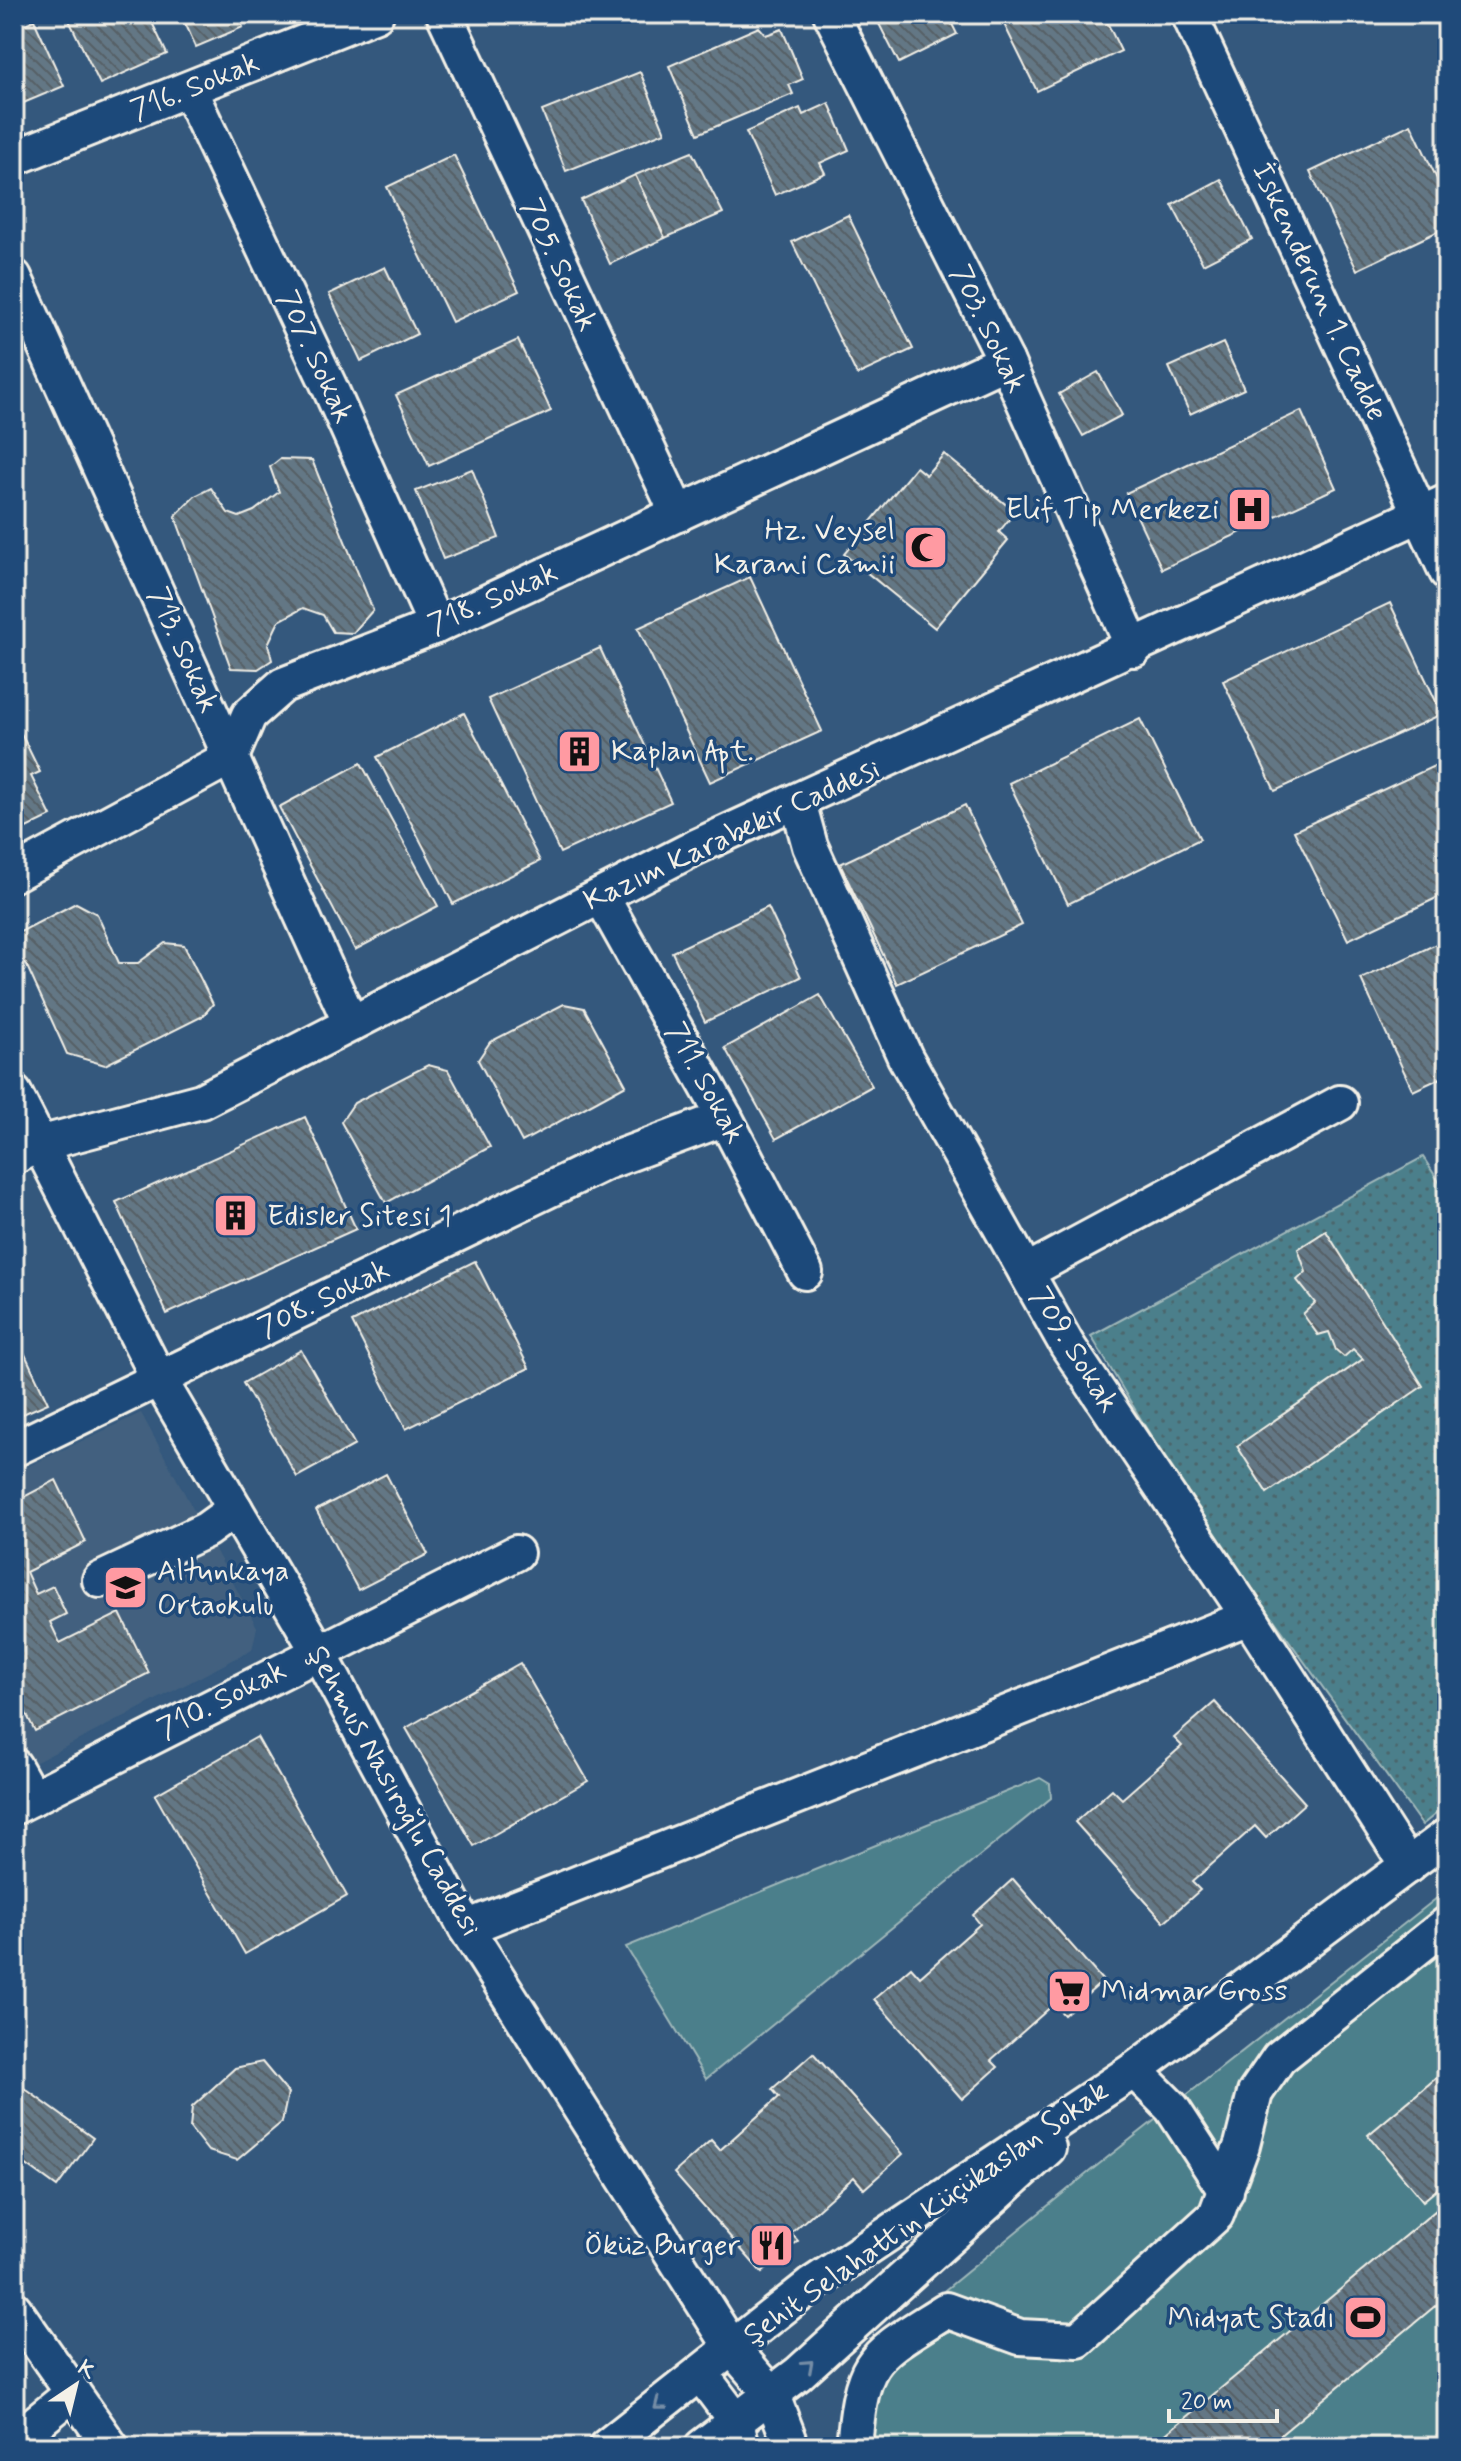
<svg xmlns="http://www.w3.org/2000/svg" width="1461" height="2461" viewBox="0 0 1461 2461" font-family="Mynerve,sans-serif">
  <style>
    .built { fill: #42617f }
    .grass { fill: #4c7f8b; stroke: #a0b8ba; stroke-width: 2 }
    .park { fill: url(#park-dots); stroke: #a0b8ba; stroke-width: 2 }
    .building { fill: url(#building-back-hatch); stroke: #f4f1e8; stroke-width: 2 }
    .lines { fill: none; stroke-linecap: round; stroke-linejoin: round }
    .minor-casing { stroke: #f4f1e8; stroke-width: 40 }
    .minor { stroke: #1f4a7a; stroke-width: 34 }
    .oneway { stroke: #748da6 }
    .labels { text-anchor: middle; dominant-baseline: central; stroke-width: 7; stroke-linejoin: round; paint-order: stroke }
    .street-label { font-size: 30px; fill: #f4f1e8; stroke: #1f4a7a }
    .poi-label { font-size: 30px; fill: #f4f1e8; stroke: #1f4a7a; text-anchor: end }
  </style>
  <defs>
    <pattern id="park-dots" width="8" height="8" patternUnits="userSpaceOnUse" patternTransform="scale(2)"><rect width="8" height="8" fill="#4c7f8b"/><path d="M2 2h.1M6 6h.1" fill="none" stroke="#4b666c" stroke-width="1.8" stroke-linecap="round"/></pattern>
    <pattern id="building-back-hatch" width="6" height="6" patternUnits="userSpaceOnUse" patternTransform="scale(2)"><rect width="6" height="6" fill="#647785"/><path d="M-1 5l2 2M0 0l6 6M5-1l2 2" fill="none" stroke="#566066"/></pattern>
  </defs>
  <rect width="100%" height="100%" fill="#34587d"/>
  <filter id="ink" filterUnits="userSpaceOnUse"><feTurbulence type="fractalNoise" baseFrequency=".0125" numOctaves="2"/><feDisplacementMap in="SourceGraphic" scale="16" xChannelSelector="R" yChannelSelector="G"/><feConvolveMatrix kernelMatrix="1 2 1 2 8 2 1 2 1" color-interpolation-filters="sRGB"/></filter>
  <g filter="url(#ink)">
    <path class="built" d="M141,1413L257,1627L252,1650L23,1769L14,1752V1473Z"/>
    <g class="grass">
      <path d="M1040,1778L1050,1784L1051,1798L706,2079L626,1947Z"/>
      <path d="M1447,1890V2447H843L862,2358L1089,2172Z"/>
    </g>
    <path class="park" d="M1423,1157L1447,1194V1805L1422,1825L1197,1513L1091,1336Z"/>
    <g class="building">
      <path d="M66,14H148L167,54L100,84Z"/>
      <path d="M181,14H237L243,27L196,47Z"/>
      <path d="M874,14H947L957,34L899,63Z"/>
      <path d="M1019,14H1103L1121,51L1037,91L1003,22Z"/>
      <path d="M34,20L64,86L14,107V29Z"/>
      <path d="M759,27L766,35L782,29L803,79L789,85L793,94L698,134L669,66Z"/>
      <path d="M640,72L665,132L566,171L542,111Z"/>
      <path d="M829,103L849,150L820,163L825,173L775,195L746,132L800,108L803,115Z"/>
      <path d="M1411,124L1447,200V227L1357,270L1310,172Z"/>
      <path d="M692,152L723,213L665,238L635,175Z"/>
      <path d="M454,155L519,291L452,322L387,187Z"/>
      <path d="M635,175L665,238L610,264L581,200Z"/>
      <path d="M1221,179L1252,239L1203,264L1172,205Z"/>
      <path d="M848,215L913,349L857,375L792,242Z"/>
      <path d="M385,267L417,334L361,361L329,294Z"/>
      <path d="M518,340L551,411L429,466L396,395Z"/>
      <path d="M1223,343L1244,389L1190,414L1169,367Z"/>
      <path d="M1098,372L1122,415L1083,436L1059,394Z"/>
      <path d="M1301,411L1336,488L1162,569L1126,493Z"/>
      <path d="M944,454L1015,512L999,532L1008,540L935,628L844,554L916,467L926,475Z"/>
      <path d="M280,459L312,460L373,610L353,633L333,632L323,615L303,608L279,621L268,644L272,660L258,669L231,668L175,516L195,496L211,488L228,513L239,517L254,511L279,492L270,467Z"/>
      <path d="M472,469L499,538L443,559L416,491Z"/>
      <path d="M750,577L822,731L710,782L638,628Z"/>
      <path d="M1390,603L1442,714L1275,791L1223,681Z"/>
      <path d="M600,648L671,802L560,853L488,699Z"/>
      <path d="M464,713L540,861L453,904L377,757Z"/>
      <path d="M14,719L40,772L31,776L51,816L14,834Z"/>
      <path d="M1140,719L1200,839L1068,904L1009,783Z"/>
      <path d="M1447,760V893L1348,940L1294,831Z"/>
      <path d="M361,763L438,906L355,950L279,807Z"/>
      <path d="M965,805L1022,925L897,984L840,864Z"/>
      <path d="M76,903L97,914L119,963H138L165,943L184,945L213,1004L203,1016L105,1065L67,1054L26,964L14,959V935Z"/>
      <path d="M768,907L801,977L705,1022L672,952Z"/>
      <path d="M1447,939V1075L1413,1091L1361,979Z"/>
      <path d="M820,995L872,1086L776,1139L725,1048Z"/>
      <path d="M564,1004L584,1008L626,1085L522,1142L478,1060L490,1042Z"/>
      <path d="M428,1065L448,1070L490,1147L386,1203L341,1122L354,1103Z"/>
      <path d="M305,1117L356,1229L167,1314L116,1202Z"/>
      <path d="M1326,1231L1423,1386L1267,1493L1237,1446L1363,1359L1353,1349L1344,1357L1336,1350L1329,1332L1318,1335L1303,1314L1315,1303L1297,1280L1306,1272L1298,1249Z"/>
      <path d="M475,1261L529,1368L406,1429L352,1322Z"/>
      <path d="M14,1331L48,1403L14,1418Z"/>
      <path d="M301,1350L355,1445L297,1477L243,1383Z"/>
      <path d="M386,1474L428,1554L358,1590L316,1510Z"/>
      <path d="M56,1480L86,1542L26,1572L36,1594L53,1586L66,1614L50,1622L60,1643L120,1613L149,1673L35,1731L14,1690V1502Z"/>
      <path d="M520,1663L588,1781L474,1846L406,1728Z"/>
      <path d="M1215,1702L1305,1803L1266,1838L1255,1826L1192,1882L1200,1890L1164,1922L1075,1822L1112,1789L1122,1799L1182,1746L1174,1738Z"/>
      <path d="M257,1737L347,1896L245,1954L155,1795Z"/>
      <path d="M1013,1879L1103,1981L1064,2015L1054,2004L991,2060L998,2067L962,2099L874,1999L911,1967L920,1977L980,1924L973,1915Z"/>
      <path d="M813,2053L903,2154L864,2189L854,2177L791,2233L798,2241L762,2273L674,2173L711,2140L720,2150L779,2097L772,2089Z"/>
      <path d="M262,2062L288,2093L282,2122L237,2160L208,2151L190,2128L192,2107L235,2068Z"/>
      <path d="M1447,2069V2181L1423,2201L1368,2135Z"/>
      <path d="M17,2083L93,2138L57,2187L14,2156Z"/>
      <path d="M1447,2201V2296L1266,2447H1150Z"/>
    </g>
    <g class="lines">
      <defs>
        <g id="minor">
          <path d="M444,14L678,514"/>
          <path d="M831,14L1006,361L1134,649"/>
          <path d="M1189,14L1447,572"/>
          <path d="M189,90L330,388L436,626"/>
          <path d="M14,158L376,14"/>
          <path d="M14,277L351,1024"/>
          <path d="M798,802L810,846L905,1057L1067,1345L1249,1617L1408,1866"/>
          <path d="M14,874L231,757L249,715L283,685L436,626L1006,361"/>
          <path d="M601,896L725,1118L805,1272"/>
          <path d="M14,1093L159,1379L318,1651L466,1928L732,2348L771,2393L792,2447"/>
          <path d="M14,1157L39,1144L201,1101L696,847L1447,502"/>
          <path d="M1026,1272L1340,1103"/>
          <path d="M14,1449L606,1162L725,1118"/>
          <path d="M100,1580L206,1530L235,1509"/>
          <path d="M14,1766L32,1798"/>
          <path d="M14,1807L516,1553"/>
          <path d="M466,1928L1249,1617"/>
          <path d="M1134,2070L1172,2108L1226,2191"/>
          <path d="M14,2309L111,2447"/>
          <path d="M700,2373L736,2421L742,2447"/>
          <path d="M14,2441L73,2393"/>
          <path d="M606,2447L810,2286L1134,2070L1447,1836"/>
          <path d="M702,2447L798,2374L1048,2148"/>
          <path d="M854,2447C862,2355 872,2357 946,2310L1020,2337L1078,2340L1216,2215L1242,2145L1255,2093L1279,2058L1447,1924"/>
        </g>
      </defs>
      <use href="#minor" class="minor-casing"/>
      <use href="#minor" class="minor"/>
    </g>
    <defs><path id="oneway-chevron" d="M-2-3.5L2.5 0L-2 3.5" fill="none" stroke-width="1.6" stroke-linecap="round" stroke-linejoin="round" transform="scale(2)"/></defs>
    <g class="oneway">
      <use href="#oneway-chevron" transform="translate(808 2365) rotate(-42)"/>
      <use href="#oneway-chevron" transform="translate(659 2405) rotate(142)"/>
    </g>
  </g>
  <defs>
    <symbol id="hospital-square" viewBox="-11 -11 22 22"><rect x="-9" y="-9" width="18" height="18" rx="4" fill="#ff9aa2" stroke="#1f4a7a"/><path d="M-5-5h3v3.5h4V-5h3V5h-3V1.5h-4V5h-3Z" fill="#111"/></symbol>
    <symbol id="mosque-square" viewBox="-11 -11 22 22"><rect x="-9" y="-9" width="18" height="18" rx="4" fill="#ff9aa2" stroke="#1f4a7a"/><path d="M3.5-4.9A6 6 0 1 0 3.5 4.9A5 5 0 1 1 3.5-4.9Z" fill="#111"/></symbol>
    <symbol id="building-square" viewBox="-11 -11 22 22"><rect x="-9" y="-9" width="18" height="18" rx="4" fill="#ff9aa2" stroke="#1f4a7a"/><path d="M-4-6H4V6H1V3H-1V6H-4ZM-2.5-4.3h1.7v1.8h-1.7ZM.8-4.3h1.7v1.8H.8ZM-2.5-1h1.7V.8h-1.7ZM.8-1h1.7V.8H.8Z" fill="#111"/></symbol>
    <symbol id="school-square" viewBox="-11 -11 22 22"><rect x="-9" y="-9" width="18" height="18" rx="4" fill="#ff9aa2" stroke="#1f4a7a"/><path d="M0-5L7-2L0 1L-7-2ZM-4 1L0 2.5L4 1V4Q0 6-4 4Z" fill="#111"/></symbol>
    <symbol id="supermarket-square" viewBox="-11 -11 22 22"><rect x="-9" y="-9" width="18" height="18" rx="4" fill="#ff9aa2" stroke="#1f4a7a"/><path d="M-6-5.5h2.5l.6 2H6L4.5 2H-2.5L-4.4-4H-6ZM-1.5 3.2a1.3 1.3 0 1 0 .1 0ZM3 3.2a1.3 1.3 0 1 0 .1 0Z" fill="#111"/></symbol>
    <symbol id="restaurant-square" viewBox="-11 -11 22 22"><rect x="-9" y="-9" width="18" height="18" rx="4" fill="#ff9aa2" stroke="#1f4a7a"/><path d="M-5-6h1v4h1v-4h1v4h1v-4h1v5L-1.5 .5V6h-2V.5L-5-1ZM5-6V6H3V1.5H1.5Q1.5-4 5-6Z" fill="#111"/></symbol>
    <symbol id="stadium-square" viewBox="-11 -11 22 22"><rect x="-9" y="-9" width="18" height="18" rx="4" fill="#ff9aa2" stroke="#1f4a7a"/><path d="M0-5a6.5 5 0 1 0 0 10a6.5 5 0 1 0 0-10ZM-3.5-1.8h7v3.6h-7Z" fill="#111"/></symbol>
  </defs>
  <g fill-rule="evenodd">
    <use href="#hospital-square" x="1224" y="484" width="51" height="51"/>
    <use href="#mosque-square" x="900" y="522" width="51" height="51"/>
    <use href="#building-square" x="554" y="726" width="51" height="51"/>
    <use href="#building-square" x="210" y="1190" width="51" height="51"/>
    <use href="#school-square" x="100" y="1562" width="51" height="51"/>
    <use href="#supermarket-square" x="1044" y="1966" width="51" height="51"/>
    <use href="#restaurant-square" x="746" y="2220" width="51" height="51"/>
    <use href="#stadium-square" x="1340" y="2292" width="51" height="51"/>
  </g>
  <g class="labels">
    <g class="street-label">
      <text transform="translate(195 87) rotate(-22)">716. Sokak</text>
      <text transform="translate(559 265) rotate(65)">705. Sokak</text>
      <text transform="translate(1319 292) rotate(65)">İskenderun 1. Cadde</text>
      <text transform="translate(988 329) rotate(64)">703. Sokak</text>
      <text transform="translate(315 357) rotate(65)">707. Sokak</text>
      <text transform="translate(493 599) rotate(-24)">718. Sokak</text>
      <text transform="translate(183 650) rotate(66)">713. Sokak</text>
      <text transform="translate(732 835) rotate(-25)">Kazım Karabekir Caddesi</text>
      <text transform="translate(705 1083) rotate(61)">711. Sokak</text>
      <text transform="translate(324 1299) rotate(-26)">708. Sokak</text>
      <text transform="translate(1074 1350) rotate(58)">709. Sokak</text>
      <text transform="translate(222 1700) rotate(-27)">710. Sokak</text>
      <text transform="translate(394 1791) rotate(61)">Şehmus Nasıroğlu Caddesi</text>
      <text transform="translate(926 2213) rotate(-35)">Şehit Selahattin Küçükaslan Sokak</text>
    </g>
    <g class="poi-label">
      <text x="1219" y="509">Elif Tıp Merkezi</text>
      <text x="895" y="530">Hz. Veysel<tspan x="895" dy="34">Karani Camii</tspan></text>
      <text x="611" y="751" text-anchor="start">Kaplan Apt.</text>
      <text x="267" y="1216" text-anchor="start">Edisler Sitesi 1</text>
      <text x="157" y="1571" text-anchor="start">Altunkaya<tspan x="157" dy="34">Ortaokulu</tspan></text>
      <text x="1101" y="1991" text-anchor="start">Midmar Gross</text>
      <text x="740" y="2245">Öküz Burger</text>
      <text x="1335" y="2318">Midyat Stadı</text>
    </g>
  </g>
  <rect width="1461" height="2461" fill="none" stroke="#1f4a7a" stroke-width="48"/>
  <rect x="24" y="24" width="1413" height="2413" fill="none" stroke="#f4f1e8" stroke-width="3" filter="url(#ink)"/>
  <g transform="translate(76 2385) rotate(35)" stroke="#1f4a7a" stroke-width="6" paint-order="stroke">
  <path d="M0-6L14 30L0 20L-14 30Z" fill="#f4f1e8"/>
  <text y="-12" font-size="22" font-weight="bold" text-anchor="middle" fill="#f4f1e8">K</text>
  </g>
  <path d="M1169 2409v12h108v-12" fill="none" stroke="#f4f1e8" stroke-width="4"/>
  <text x="1181" y="2409" font-size="24" fill="#f4f1e8" stroke="#1f4a7a" stroke-width="6" paint-order="stroke">20 m</text>
</svg>
